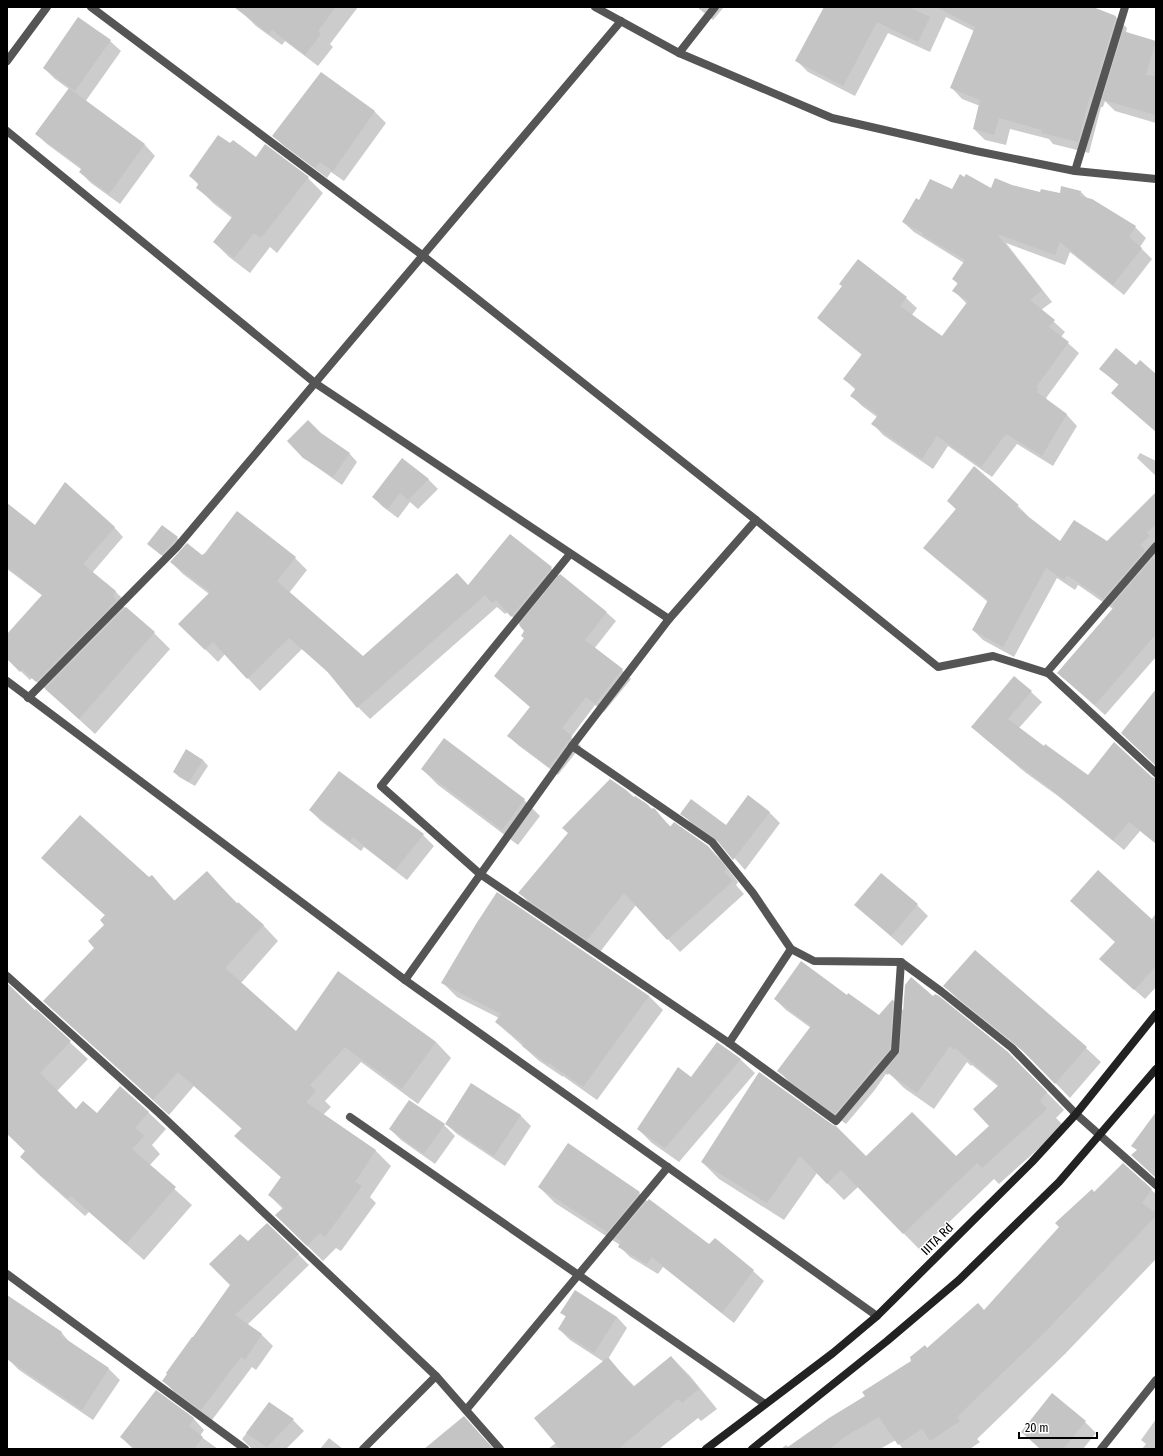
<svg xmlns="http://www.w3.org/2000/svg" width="1163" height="1456" viewBox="0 0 1163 1456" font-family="'Fira Sans Condensed',sans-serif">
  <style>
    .shadow { fill: #0003 }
    .building { fill: #c4c4c4 }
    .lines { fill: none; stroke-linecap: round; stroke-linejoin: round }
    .service { stroke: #555; stroke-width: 8 }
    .minor { stroke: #555; stroke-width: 8 }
    .tertiary { stroke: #555; stroke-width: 8 }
    .secondary { stroke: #222; stroke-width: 8 }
    .labels { text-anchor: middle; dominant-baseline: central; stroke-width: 3; stroke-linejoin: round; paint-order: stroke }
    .street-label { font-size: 13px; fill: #000; stroke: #fff }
  </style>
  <rect width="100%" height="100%" fill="#fff"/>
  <g class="shadow">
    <path d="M240,7H358L330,44L333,47L318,66L285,41L282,45L256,26L244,14Z"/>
    <path d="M697,7H724L713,20Z"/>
    <path d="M825,7H1090L1116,17L1127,28L1126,33L1156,42V123L1115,111L1105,101L1103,107H1101L1089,153L1053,144L1049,139L1010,129L1006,145L985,140L974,129L980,106L962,99L951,87L974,31L946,17L930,52L888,33L855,96L808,72L797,61Z"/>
    <path d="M110,41L121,51L85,102L145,145L155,156L120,204L91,183L80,172L82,170L47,144L36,134L69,89L55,79L44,68Z"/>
    <path d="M321,73L375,112L386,123L344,181L331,172L327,178L284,146L273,136Z"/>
    <path d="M230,145L256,158L308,178L323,193L277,253L270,247L250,273L229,257L214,242L232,218L213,203L197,187L199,185L190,176Z"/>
    <path d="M1011,186L1041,193L1061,194L1081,192L1088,199L1135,227L1146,238L1140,247L1152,259L1124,295L1070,252L1065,265L1006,243L1052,302L1041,310L1065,332L1061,337L1079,353L1046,398L1048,401L1067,415L1077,426L1053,466L1017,444L992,477L948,446L933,469L883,435L873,424L877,417L862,406L852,396L856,390L844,379L862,355L829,328L818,318L906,298L917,308L912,315L943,337L967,304L954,291L958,284L953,279L964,263L914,232L903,222L920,201L952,191L992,190Z"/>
    <path d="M1136,366L1156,376V432L1119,385L1100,369Z"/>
    <path d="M320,434L349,453L357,462L342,485L311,463L289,441Z"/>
    <path d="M1140,453L1156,461V476L1137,458Z"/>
    <path d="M403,460L429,480L438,489L418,509L410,502L398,518L383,507L373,497Z"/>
    <path d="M1156,494V657L1105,715L1058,673L1113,609L1078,585L1075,590L1057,578L1014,657L983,640L973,630L988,602L935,558L925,548L956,509L948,501L1018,506L1028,516L1027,517L1060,543L1107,542Z"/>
    <path d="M7,504L35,526L114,527L123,537L92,573L116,592L125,601L122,605L154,633L170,649L95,734L47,690L32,678L30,680L7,658V635L43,596L7,569Z"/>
    <path d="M162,526L183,543L167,560L149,544Z"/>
    <path d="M510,535L551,568L560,577L607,613L616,621L594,649L622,670L631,679L604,712L595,705L571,737L581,746L558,775L518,745L509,736L530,707L526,631L508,612L505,614L497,607L370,719L358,707L332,676L302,649L260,691L225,654L218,662L192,636L209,594L183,574L171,562L202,556L295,558L307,570L289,593L363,657L468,586Z"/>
    <path d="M1031,692L1042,702L1019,728L1044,747L1089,776L1156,779V844L1140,831L1124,850L1058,796L1026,773L983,737L973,727Z"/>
    <path d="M187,751L203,760L208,766L195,786L179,777L174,772Z"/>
    <path d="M422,769L524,800L540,816L518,845L438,785Z"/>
    <path d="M634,799L652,810L653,809L671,827L708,847L721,860L738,882L736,885L744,894L680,952L636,905L600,952L532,906L520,893Z"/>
    <path d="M310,810L423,835L434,846L407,880L364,847L361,851L321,821Z"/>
    <path d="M769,812L780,823L745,870L723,845L692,824L682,813L726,826Z"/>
    <path d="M58,873L149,878L151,876L175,901L222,888L238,904L263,925L278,941L241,983L296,1032L339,973L436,1042L451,1058L418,1104L361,1062L325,1101L331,1107L323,1115L376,1151L391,1166L370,1197L376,1203L341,1251L336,1248L323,1261L292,1231L283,1209L269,1195L282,1178L236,1136L242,1129L194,1086L169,1115L45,1001L96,948L106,925V916Z"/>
    <path d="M498,894L649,996L663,1010L597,1100L563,1076V1077L538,1060L496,1022L499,1018L457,997L443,983Z"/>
    <path d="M1071,901L1151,920L1156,913V987L1145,999L1111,969L1116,942Z"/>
    <path d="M855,905H917L928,916L902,946Z"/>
    <path d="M975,951L1086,1048L1101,1062L1070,1098L1030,1057L959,1000L944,986Z"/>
    <path d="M7,984L35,1012L36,1011L88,1059L57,1091L76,1110L97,1114L148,1112L166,1129L152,1145L160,1154L149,1166L192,1205L144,1260L89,1212L85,1216L38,1174L21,1157L26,1152L7,1133Z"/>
    <path d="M847,996L879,1016L893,1000L904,1011L933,997L1025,1070L1064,1110L1056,1118L1064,1126L999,1184L994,1179L920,1250L858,1187L844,1200L817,1173L784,1220L719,1179L702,1162L760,1073L866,1158L956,1157L990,1126L999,1087L972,1065L971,1066L967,1062L934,1109L904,1088L889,1073L888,1075L886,1074L874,1091L846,1124L789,1082L779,1071L811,1028L786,1010L775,999Z"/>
    <path d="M718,1043L741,1060L755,1073L679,1162L652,1143L638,1129L691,1079Z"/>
    <path d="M520,1115L531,1126L505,1166L457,1134L446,1124Z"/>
    <path d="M444,1125L455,1136L435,1164L401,1140L390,1129Z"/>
    <path d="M568,1144L639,1193L648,1202L709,1245L753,1271L764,1281L734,1323L663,1267L658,1274L630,1257L619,1246L620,1245L555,1203L539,1187Z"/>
    <path d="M1123,1165L1156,1194V1259L1065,1354L977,1439L980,1442L970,1449H903L896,1440L880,1449H781L786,1445L789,1448L866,1396L912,1361L925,1346L928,1349L984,1311Z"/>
    <path d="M248,1243L298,1254L309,1265L247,1325L262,1335L273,1346L256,1370L252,1367L212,1420L174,1392L164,1381L231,1285Z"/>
    <path d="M7,1296L61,1332L71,1344L109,1369L120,1380L93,1420L19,1370L8,1359L7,1355Z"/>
    <path d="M562,1313L617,1317L627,1328L608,1359L635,1387L671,1357L690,1376L717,1409L701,1421L698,1418L659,1449H548L556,1443L604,1362L570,1340L559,1329L566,1317Z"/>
    <path d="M156,1391L194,1419L204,1430L200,1436L218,1449H133L121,1437Z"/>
    <path d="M1052,1395L1085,1422L1096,1433L1083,1449H1040L1022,1432Z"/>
    <path d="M270,1403L293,1420L304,1431L286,1449H251V1448L242,1439Z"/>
    <path d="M464,1417L494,1449H426Z"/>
    <path d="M1156,1419V1449H1142L1146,1444L1141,1440Z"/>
    <path d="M329,1438L343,1449H320Z"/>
  </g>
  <g class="building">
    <path d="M234,7H336L318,31L321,34L305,55L272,30L269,34Z"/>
    <path d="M824,7H908L930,17L918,42L877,22L843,86L795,61Z"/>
    <path d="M936,7H1093L1116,16L1092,97L1090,96L1078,142L1041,133L1042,130L999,118L994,135L973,129L980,100L950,88L975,27Z"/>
    <path d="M78,17L111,40L75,91L43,68Z"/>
    <path d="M1123,31L1156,41L1146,75L1156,76V115L1102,100Z"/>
    <path d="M321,72L375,111L333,171L320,162L315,168L272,136Z"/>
    <path d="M69,88L145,144L109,194L79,172L82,168L35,134Z"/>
    <path d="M218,135L230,143L233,140L256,157L265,144L309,177L261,238L254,233L234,258L213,242L233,216L196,188L199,183L189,176Z"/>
    <path d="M960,174L964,177L966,174L991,188L995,178L1012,185L1040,192L1041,189L1060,193L1061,186L1081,191L1080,196L1092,199L1136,226L1129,237L1142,248L1113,285L1060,242L1055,255L997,234L1042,290L1030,300L1055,320L1049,327L1069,342L1036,387L1038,389L1037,392L1067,414L1042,456L1006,434L981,467L937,436L922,459L871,424L878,415L850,396L856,388L843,379L862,354L817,318L842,286L839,284L858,259L907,297L900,306L942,336L968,301L952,291L958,283L952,279L965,260L922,235L923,233L902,222L916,198L919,200L930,179L952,189Z"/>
    <path d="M1116,348L1136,365L1140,360L1156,374V432L1111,393L1119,384L1099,369Z"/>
    <path d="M308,420L321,433L350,453L333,477L303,458L287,441Z"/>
    <path d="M402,458L429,479L408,500L400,493L388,509L372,497Z"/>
    <path d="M974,466L1019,505L1016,507L1060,541L1074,520L1107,541L1156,492V524L1147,533L1150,536L1140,545L1145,550L1103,599L1067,575L1064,580L1046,568L1003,647L972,630L988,600L923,548L956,509L947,501Z"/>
    <path d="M65,482L115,527L83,564L116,591L113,596L117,600L36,682L22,669L20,672L7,659V634L42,595L7,567V503L35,525Z"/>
    <path d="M237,511L296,557L277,581L363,656L457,573L468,585L510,534L552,567L511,617L496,600L492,603L485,595L357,708L326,670L289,638L247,679L213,642L205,650L178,624L210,592L170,562L187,543L202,555L205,553Z"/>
    <path d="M162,525L178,537L161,555L147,544Z"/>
    <path d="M1153,558L1156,561V634L1095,705L1057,673L1114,607L1112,605Z"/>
    <path d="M560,574L607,612L585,640L623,669L595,704L586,697L562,728L572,736L549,767L507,736L530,707L494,676L524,638L521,636L524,631L519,625Z"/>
    <path d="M126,607L155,632L79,719L45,689Z"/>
    <path d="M1014,676L1032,691L1008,719L1044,746L1045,744L1088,775L1114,742L1152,777L1156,778V843L1129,822L1113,840L1047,786L1014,762L971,727Z"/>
    <path d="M1156,689V766L1121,733Z"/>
    <path d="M444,738L525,799L502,830L421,769Z"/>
    <path d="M186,749L203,760L189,782L173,772Z"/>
    <path d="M339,771L424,834L395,870L353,837L350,841L309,810Z"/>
    <path d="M610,779L626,790L634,797L635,796L647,804L652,809L653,808L655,809L670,827L674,822L708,846L727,869L724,872L733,881L667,940L624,893L587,940L518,893L568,833L562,828Z"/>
    <path d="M748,795L770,812L733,860L715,838L680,814L691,799L726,825Z"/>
    <path d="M80,815L149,877L152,875L174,901L207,871L237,904L238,902L264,925L225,968L296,1031L338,971L436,1042L402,1089L345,1047L310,1085L316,1091L306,1102L376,1150L355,1182L362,1186L325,1237L320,1233L307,1246L275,1215L284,1207L268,1195L281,1177L234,1136L242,1128L178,1072L153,1100L43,1001L94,948L88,941L104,925L100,920L105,915L41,858Z"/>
    <path d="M1098,870L1156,923V966L1134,990L1099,959L1115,942L1070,901Z"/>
    <path d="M881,873L918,904L891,936L854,905Z"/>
    <path d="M497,892L649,996L583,1087L549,1063L548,1064L522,1046L524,1044L495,1022L501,1014L441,983L476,924Z"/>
    <path d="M975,950L1087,1047L1055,1084L1016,1044L943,986Z"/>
    <path d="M801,961L847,995L848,993L879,1015L893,999L890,1049L876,1065L875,1064L863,1080L835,1114L777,1071L811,1026L774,999Z"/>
    <path d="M911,977L933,996L935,994L939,996L1008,1052L1047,1092L1040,1101L1047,1109L982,1168L977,1163L903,1234L841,1170L827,1184L800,1156L767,1203L701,1162L759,1072L833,1125L836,1126L866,1156L912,1112L956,1156L989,1126L973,1109L999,1085L955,1048L954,1050L950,1046L917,1093L885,1071L900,1052L905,985Z"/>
    <path d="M7,983L35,1010L36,1009L71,1041L40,1073L76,1109L83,1101L97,1113L120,1086L149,1112L135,1128L144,1136L132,1149L176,1187L126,1244L71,1196L68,1199L20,1157L25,1151L7,1134Z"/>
    <path d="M717,1042L741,1059L665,1148L637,1129L678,1067L691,1077Z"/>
    <path d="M471,1083L521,1115L494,1156L445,1124Z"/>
    <path d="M409,1100L445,1124L424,1154L389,1129Z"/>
    <path d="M1156,1112V1178L1131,1155L1137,1150L1131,1146Z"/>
    <path d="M568,1143L640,1192L607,1232L538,1187Z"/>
    <path d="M1123,1163L1152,1189L1142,1203L1156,1213V1216L1044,1333L957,1417L960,1421L930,1441L922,1429L898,1445L879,1417L849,1434L829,1449H785L829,1418L865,1396L862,1392L911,1361L910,1357L925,1345L927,1348L978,1303L984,1310L1059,1227L1055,1223L1092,1189L1094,1192Z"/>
    <path d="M649,1199L709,1244L715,1238L754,1270L722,1313L652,1257L647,1264L618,1247L621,1241L616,1238Z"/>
    <path d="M267,1223L299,1254L235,1315L262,1334L245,1360L241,1357L201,1410L162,1381L167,1374L166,1373L192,1337H193L230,1285L209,1264L240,1234L248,1241Z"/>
    <path d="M575,1290L617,1317L594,1353L558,1329L566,1316L560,1313Z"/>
    <path d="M7,1295L62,1332L60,1335L109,1368L82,1410L7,1359Z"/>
    <path d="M671,1356L699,1389L682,1403L678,1399L618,1449H560L534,1418L608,1357L633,1387Z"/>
    <path d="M156,1390L194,1418L189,1426L203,1437L194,1449H136L120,1437Z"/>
    <path d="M1052,1393L1086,1421L1063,1449H1041L1021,1432Z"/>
    <path d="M269,1402L294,1419L267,1447L246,1433Z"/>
    <path d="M464,1416L493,1449H424Z"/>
  </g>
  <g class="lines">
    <g class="service">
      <path d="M1076,1114L1156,1185"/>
      <path d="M1101,1449L1156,1380"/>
    </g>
    <g class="minor">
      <path d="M91,7L422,255L756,520"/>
      <path d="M679,53L715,7"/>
      <path d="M7,61L47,7"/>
      <path d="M7,131L315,383L621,21"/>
      <path d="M1075,171L1125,7"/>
      <path d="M1156,546L1047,672L1156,773"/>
      <path d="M570,554L381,786L480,874L729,1043"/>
      <path d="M7,681L405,980L877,1316"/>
      <path d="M28,698L177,547L315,383L669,619"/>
      <path d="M572,746L712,842L753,893L791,949L814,961L901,962L942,992L1012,1048L1076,1114"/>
      <path d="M791,949L729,1043L836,1121L895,1051L901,962"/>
      <path d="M7,976L159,1113L436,1376L500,1449"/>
      <path d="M405,980L572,746L669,619L756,520L938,667L993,656L1047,673"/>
      <path d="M350,1117L765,1404"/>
      <path d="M7,1274L245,1449"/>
      <path d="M466,1410L668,1167"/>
      <path d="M363,1449L436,1376"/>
    </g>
    <path class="tertiary" d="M595,7L679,53L832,118L976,151L1075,171L1156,179"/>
    <g class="secondary">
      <path d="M706,1449L833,1353L877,1316L1032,1162L1076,1114L1156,1014"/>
      <path d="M752,1449L887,1341L959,1280L1059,1182L1156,1069"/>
    </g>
  </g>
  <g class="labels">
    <g class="street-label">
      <text transform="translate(937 1239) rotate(-45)">IIITA Rd</text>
    </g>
  </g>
  <rect width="1163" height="1456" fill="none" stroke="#000000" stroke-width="16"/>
  <path d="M1019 1432v6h78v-6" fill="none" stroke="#000000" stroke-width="2"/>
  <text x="1025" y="1432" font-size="12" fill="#000000" stroke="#ffffff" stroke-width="3" paint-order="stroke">20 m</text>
</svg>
